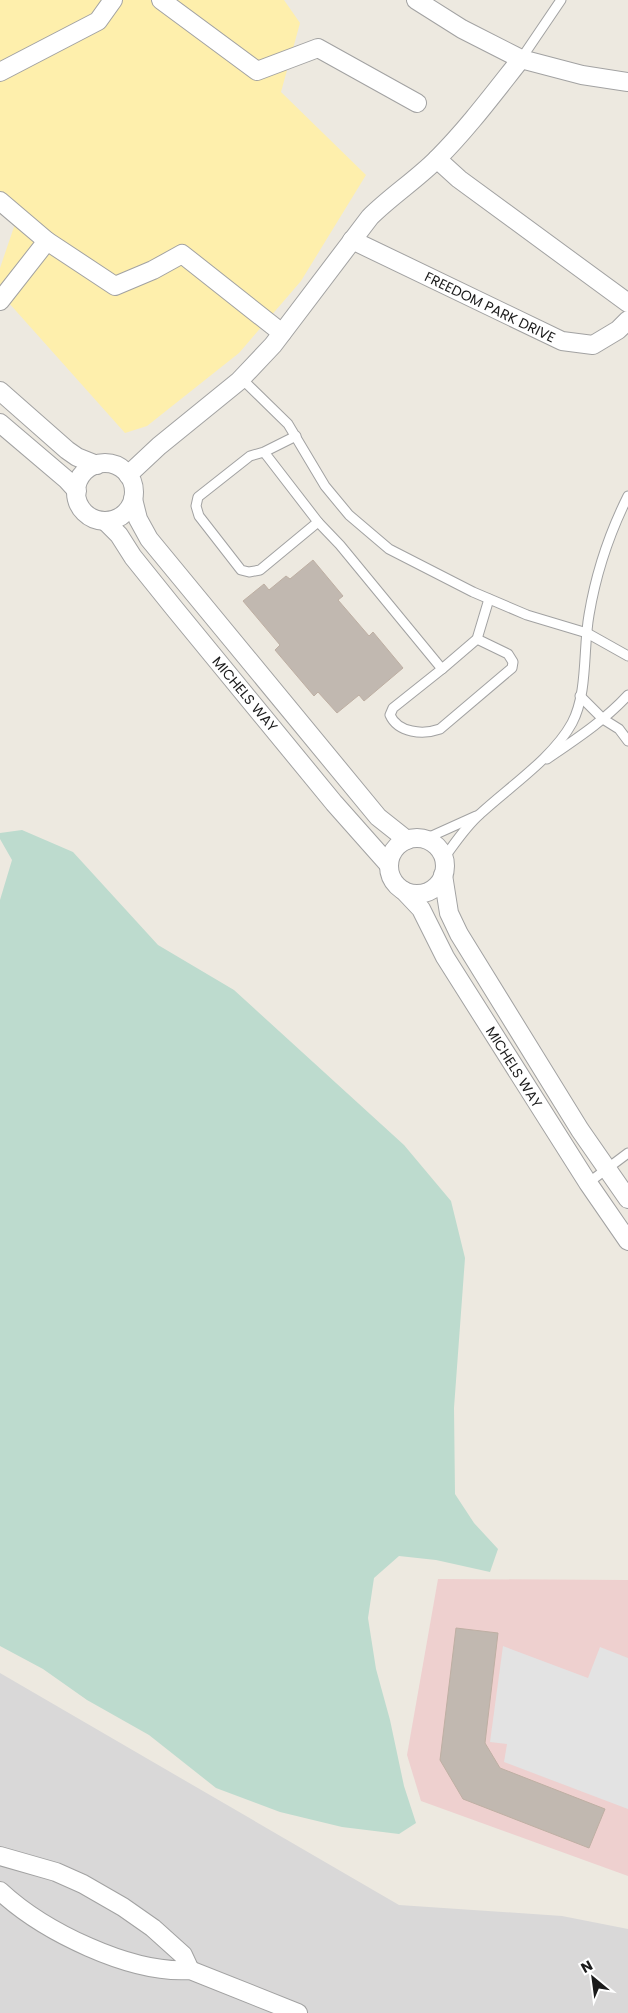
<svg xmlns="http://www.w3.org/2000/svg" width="628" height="2013" viewBox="0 0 628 2013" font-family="Poppins,sans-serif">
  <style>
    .residential { fill: #d9d8d8 }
    .commercial { fill: #eed0cf }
    .wetland { fill: #bddbce }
    .sand { fill: #feefac }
    .parking { fill: #e3e3e3 }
    .building { fill: #c1b8b0; stroke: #beafa3 }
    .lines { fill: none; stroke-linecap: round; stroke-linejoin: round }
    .service-casing { stroke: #a2a2a2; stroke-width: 11 }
    .minor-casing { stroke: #a2a2a2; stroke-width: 20 }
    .service { stroke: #fff; stroke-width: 9 }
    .minor { stroke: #fff; stroke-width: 18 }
    .labels { text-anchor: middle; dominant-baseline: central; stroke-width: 4.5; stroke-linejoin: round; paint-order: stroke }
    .street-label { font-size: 14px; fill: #1b1b1b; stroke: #fff }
  </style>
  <rect width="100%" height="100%" fill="#ede9e0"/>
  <path class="residential" d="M0,1673L399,1905L562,1916L628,1929V2013H0Z"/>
  <path class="commercial" d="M438,1579L628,1580V1876L421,1801L407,1755Z"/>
  <path class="wetland" d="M22,830L73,852L158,945L234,990L404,1145L451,1201L465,1258L454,1408L455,1494L474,1523L498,1549L490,1572L436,1560L399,1556L374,1578L368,1618L376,1669L390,1720L404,1786L416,1823L399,1834L342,1827L280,1812L216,1788L149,1735L87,1700L43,1669L0,1646V900L12,860L0,839V833Z"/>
  <path class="sand" d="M0,0H284L300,23L281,92L366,175L301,281L239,353L147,426L125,433L0,293V268L15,224L0,202Z"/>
  <path class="parking" d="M503,1646L588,1678L600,1647L628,1658V1809L504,1762L507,1744L490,1742Z"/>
  <g class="building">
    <path d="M313,560L343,596L338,600L369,636L373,632L403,668L364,701L359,695L337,713L318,692L314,696L275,650L280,645L243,601L264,584L269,590L286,576L290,579Z"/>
    <path d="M456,1628L498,1633L485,1743L500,1768L605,1809L589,1848L463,1799L440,1760Z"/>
  </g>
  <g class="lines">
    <defs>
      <g id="service">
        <path d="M521,59L561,0"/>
        <path d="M241,378L288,424L325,486L349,515L389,549L473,592L527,615L587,633L628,656"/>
        <path d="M264,452L318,522L260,570L249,572L241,570L199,516L196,506L198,497L250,456L264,452L296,436"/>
        <path d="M318,522L340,545L442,669L477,639L489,599"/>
        <path d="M442,669L393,708L390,715C398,733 423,735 440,729L512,668L513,662L508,654L477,639"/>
        <path d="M580,696L603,719L619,729L628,741"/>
        <path d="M547,759C576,739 604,721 628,695"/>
        <path d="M425,839L476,816"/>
        <path d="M444,858C455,843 466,826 480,814C509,787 553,758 572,723C588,693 583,648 589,615C596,573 609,534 628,496"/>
        <path d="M588,1183L628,1153"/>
      </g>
      <g id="minor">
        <path d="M161,0L257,71L318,48L417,103"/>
        <path d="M416,0L462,29L521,59L582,75L628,82"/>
        <path d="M0,72L98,21L113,0"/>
        <path d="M437,159L459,179L628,303"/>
        <path d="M0,201L47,241L115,286L153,270L182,254L282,333"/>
        <path d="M352,240L562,341L593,345L618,330L628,320"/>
        <path d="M0,301L47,241"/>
        <path d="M0,391L67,450L77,457L97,465"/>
        <path d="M0,423L67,480L77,491"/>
        <circle cx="105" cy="492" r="29"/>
        <path d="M128,475L159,446L239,381L273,345L370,217C391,196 416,180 437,159C468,128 494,93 521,59"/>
        <path d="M133,499L138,519L149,539L378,817L407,840"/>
        <path d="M105,521L119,535L133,557L174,608L334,803L389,865"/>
        <circle cx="417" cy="866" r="28"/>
        <path d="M443,875L449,913L459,934L580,1130L628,1199"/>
        <path d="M404,891L421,909L445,957L588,1183L628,1241"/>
        <path d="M0,1856L56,1872L83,1884L123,1907L153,1928L183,1955L190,1970"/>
        <path d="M0,1891C43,1931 130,1974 190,1970L298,2013"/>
      </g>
    </defs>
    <use href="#service" class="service-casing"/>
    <use href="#minor" class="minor-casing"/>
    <use href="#service" class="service"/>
    <use href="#minor" class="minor"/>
  </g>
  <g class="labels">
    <g class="street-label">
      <text transform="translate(490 307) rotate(26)">FREEDOM PARK DRIVE</text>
      <text transform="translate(245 694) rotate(50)">MICHELS WAY</text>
      <text transform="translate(514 1067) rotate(58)">MICHELS WAY</text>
    </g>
  </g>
  <g transform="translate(593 1978) rotate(331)" stroke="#ffffff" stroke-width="4" paint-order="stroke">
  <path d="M0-4L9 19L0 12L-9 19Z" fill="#1b1b1b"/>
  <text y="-8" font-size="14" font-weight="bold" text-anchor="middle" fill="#1b1b1b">N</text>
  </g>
</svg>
